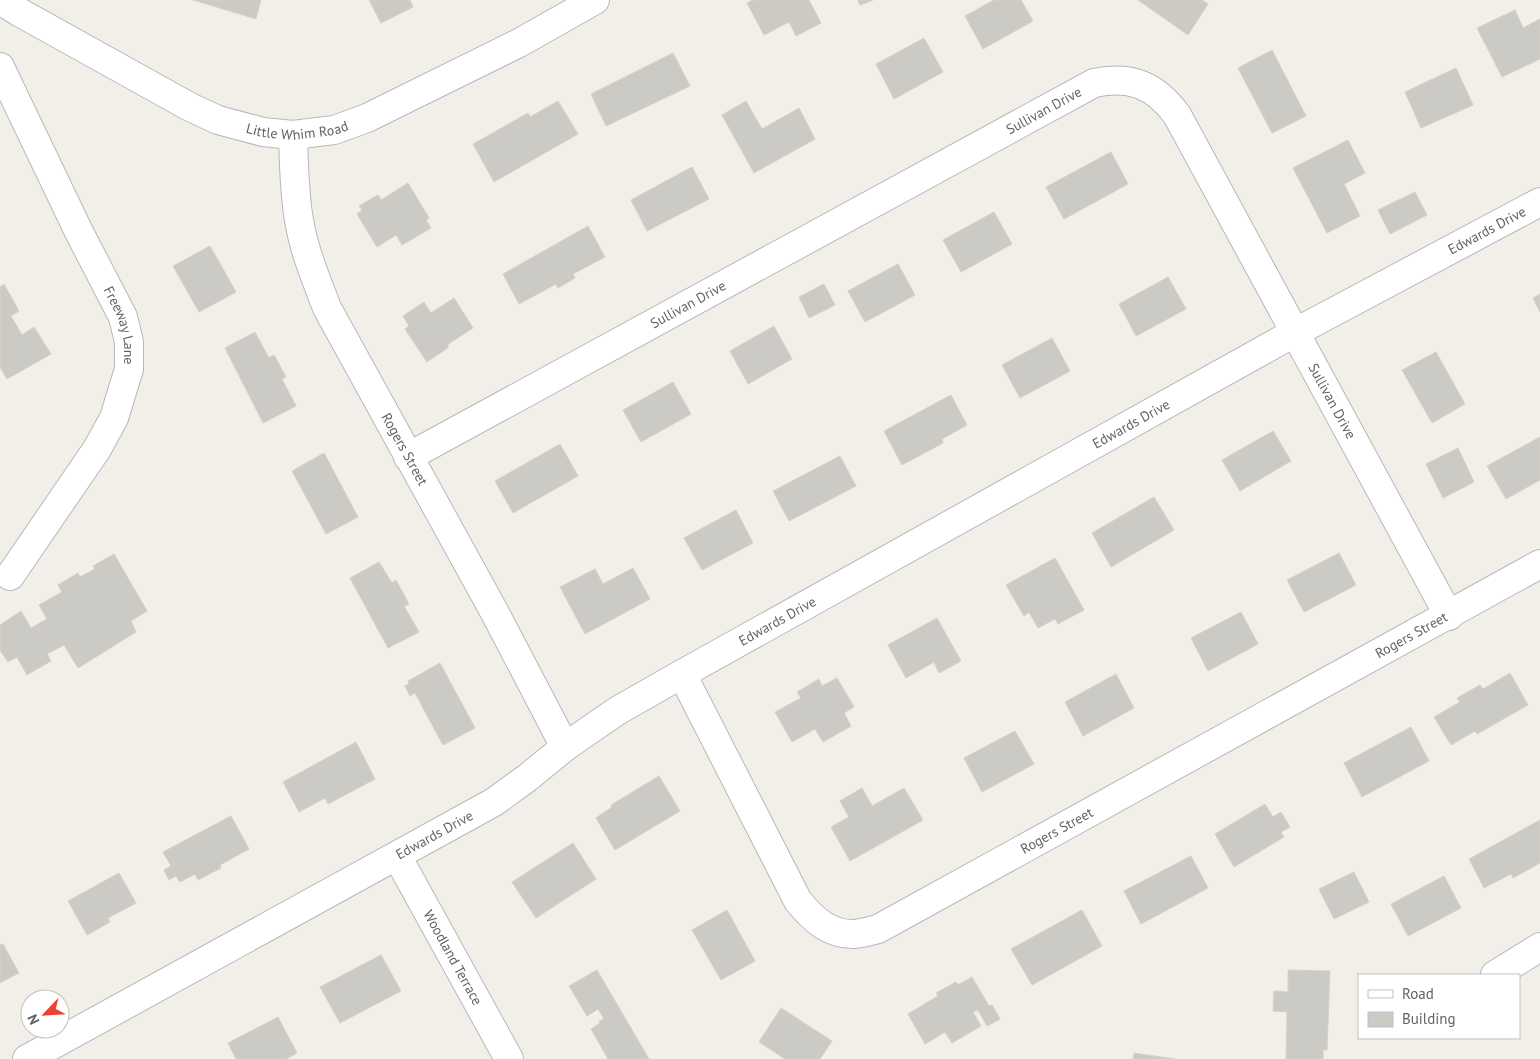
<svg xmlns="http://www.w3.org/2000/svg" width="1540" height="1059" viewBox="0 0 1540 1059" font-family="'PT Sans',sans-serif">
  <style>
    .building { fill: #cccac5; stroke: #d6d1c6 }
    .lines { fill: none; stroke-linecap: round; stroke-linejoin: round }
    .minor-casing { stroke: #b5b8bc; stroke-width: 30 }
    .tertiary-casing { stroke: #b5b8bc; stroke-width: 30 }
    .minor { stroke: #fff; stroke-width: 28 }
    .tertiary { stroke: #fff; stroke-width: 28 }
    .labels { text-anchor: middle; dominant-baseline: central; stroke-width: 4; stroke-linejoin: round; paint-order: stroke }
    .street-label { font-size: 14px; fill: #5f6368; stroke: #fff }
  </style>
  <rect width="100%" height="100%" fill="#f1efe8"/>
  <g class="building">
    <path d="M193,0H261L256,19Z"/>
    <path d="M369,0H410L413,7L381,23Z"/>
    <path d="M753,0H809L821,23L796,36L789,22L764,35L747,3Z"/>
    <path d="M858,0H873L860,5Z"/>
    <path d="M994,0H1021L1033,21L983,49L965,16Z"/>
    <path d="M1138,0H1202L1208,4L1188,35Z"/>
    <path d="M1515,10L1523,28L1540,19V59L1502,77L1477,28Z"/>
    <path d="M924,38L943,72L894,99L876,64Z"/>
    <path d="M1272,50L1306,116L1272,133L1238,68Z"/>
    <path d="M673,53L690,86L606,126L591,94Z"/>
    <path d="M1456,68L1473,105L1421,128L1405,92Z"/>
    <path d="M558,101L578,134L494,182L473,144L528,113L530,117Z"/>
    <path d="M746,101L762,129L799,108L815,139L754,173L722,115Z"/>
    <path d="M1348,140L1365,173L1344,184L1360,216L1327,233L1293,168Z"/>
    <path d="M1111,152L1128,184L1064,219L1046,187Z"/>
    <path d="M692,167L709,199L647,231L631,200Z"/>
    <path d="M408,183L429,218L426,220L431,228L402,245L396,235L377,247L357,214L362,210L359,206L378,195L381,200Z"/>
    <path d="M1415,192L1427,215L1390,234L1378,210Z"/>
    <path d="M994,212L1012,244L961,272L943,240Z"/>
    <path d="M588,226L605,257L573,274L575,278L558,288L556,284L519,304L503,274Z"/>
    <path d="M210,246L236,292L199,312L173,266Z"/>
    <path d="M898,264L915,295L865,322L848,291Z"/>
    <path d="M1168,277L1186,309L1136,336L1119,304Z"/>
    <path d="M4,284L19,311L11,316L22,335L34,327L51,354L7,379L0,367V287Z"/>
    <path d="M824,284L835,305L809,318L799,297Z"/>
    <path d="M1540,294V312L1533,298Z"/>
    <path d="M454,298L473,328L447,345L449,347L427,362L405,329L409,326L403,316L424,302L431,313Z"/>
    <path d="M774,326L792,359L748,384L730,351Z"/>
    <path d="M255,332L269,358L274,355L286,377L282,379L296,406L263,423L225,348Z"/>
    <path d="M1052,338L1070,371L1020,398L1002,365Z"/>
    <path d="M1436,352L1465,404L1432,423L1402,370Z"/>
    <path d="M673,382L691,414L641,442L623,410Z"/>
    <path d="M951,395L967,425L942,439L943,443L902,465L884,431Z"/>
    <path d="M1273,431L1291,461L1240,491L1222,460Z"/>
    <path d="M1540,437V480L1506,499L1487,466Z"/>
    <path d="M560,444L578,476L513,513L495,481Z"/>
    <path d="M1458,448L1474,482L1443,498L1426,464Z"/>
    <path d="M324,453L358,517L326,534L292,471Z"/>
    <path d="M840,456L856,486L789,521L773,491Z"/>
    <path d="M1154,497L1174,530L1111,567L1092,533Z"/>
    <path d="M736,510L753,543L702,570L684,538Z"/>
    <path d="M1339,553L1356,585L1304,612L1287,580Z"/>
    <path d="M114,554L147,611L131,621L136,632L78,668L64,645L47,654L51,661L27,675L17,657L8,662L0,650V625L21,611L31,628L47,619L39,605L62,592L58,585L78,573L80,577L95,569L93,566Z"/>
    <path d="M1055,558L1084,610L1058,624L1055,619L1038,628L1029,612L1024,616L1006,585Z"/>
    <path d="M379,562L392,583L396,580L409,604L404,606L419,632L388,648L350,578Z"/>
    <path d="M633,568L650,599L585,634L560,587L595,569L603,584Z"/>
    <path d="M1241,612L1258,644L1208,671L1191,638Z"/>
    <path d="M937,618L961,661L939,673L934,662L906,678L888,645Z"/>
    <path d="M440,663L475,728L443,745L415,693L410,696L405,686L409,684L408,681Z"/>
    <path d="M1510,673L1528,705L1477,734L1475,731L1451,745L1434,717L1460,702L1457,698L1480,685L1483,689Z"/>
    <path d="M1116,674L1134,708L1083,736L1065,702Z"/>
    <path d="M837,678L854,707L844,713L851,726L823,742L815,729L792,742L775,712L801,698L797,692L819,679L822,686Z"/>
    <path d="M1411,727L1429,761L1362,797L1344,763Z"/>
    <path d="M1015,731L1034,764L982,792L964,758Z"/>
    <path d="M356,742L375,779L328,804L325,798L299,812L283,782Z"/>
    <path d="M659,776L680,811L615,850L596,818L612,807L611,805Z"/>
    <path d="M862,788L872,806L904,788L923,820L850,861L831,827L849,817L840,801Z"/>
    <path d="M1265,804L1273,817L1281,812L1290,827L1281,832L1284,837L1234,867L1215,834Z"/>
    <path d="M231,816L249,849L220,865L221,868L198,880L195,874L180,882L176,876L169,880L164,870L171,866L163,852Z"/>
    <path d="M1540,820V863L1513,878L1511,874L1484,888L1469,859Z"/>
    <path d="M573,843L596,879L536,918L512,882Z"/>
    <path d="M1191,856L1208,888L1141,924L1124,891Z"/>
    <path d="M1354,872L1369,902L1334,919L1319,889Z"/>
    <path d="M119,873L136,903L108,918L110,922L87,935L68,901Z"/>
    <path d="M1444,876L1461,908L1408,936L1391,904Z"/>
    <path d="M727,910L755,961L721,980L692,930Z"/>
    <path d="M1082,910L1102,946L1032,985L1011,949Z"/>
    <path d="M3,944L19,973L0,983V945Z"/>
    <path d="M381,955L401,991L340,1023L320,987Z"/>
    <path d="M597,970L649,1059H608L591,1029L600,1023L599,1021L604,1019L598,1009L587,1016L569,986Z"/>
    <path d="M1288,970L1330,971L1327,1050H1323V1059H1286L1287,1012L1273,1011L1274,991L1288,992Z"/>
    <path d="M972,977L989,1006L992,1005L1000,1019L987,1026L978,1010L973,1012L981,1026L952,1043L945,1032L925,1044L908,1014L938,996L936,993L956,982L958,985Z"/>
    <path d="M781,1008L832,1041L820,1059H785L759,1042Z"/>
    <path d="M278,1017L297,1053L286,1059H236L228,1043Z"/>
    <path d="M1134,1053L1175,1059H1133Z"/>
  </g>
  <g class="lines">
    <defs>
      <g id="minor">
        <path id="s1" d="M0,67L79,232L123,317L129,342V369L114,418L97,449L10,576"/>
        <path id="s2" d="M293,135C294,164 294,192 299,220C304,251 316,279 327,308L495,613L565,747"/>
        <path id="s3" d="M408,457L1094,83C1130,75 1155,85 1177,115L1449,616"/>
        <path id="s4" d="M682,674L798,901C813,919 829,935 855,934C862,933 871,931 878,929L1540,564"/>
        <path id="s5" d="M397,856L509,1059"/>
        <path d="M1495,975L1540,947"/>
        <path id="s6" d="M27,1059L494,802L527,778L565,747L617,711L682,674L1294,333L1540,202"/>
      </g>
      <g id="tertiary">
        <path id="s7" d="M0,0L19,12L190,107L218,120L263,132L293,135L334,130L367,118L519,43L595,0"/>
      </g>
    </defs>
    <use href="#minor" class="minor-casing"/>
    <use href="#tertiary" class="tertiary-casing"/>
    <use href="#minor" class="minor"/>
    <use href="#tertiary" class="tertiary"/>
  </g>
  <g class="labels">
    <g class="street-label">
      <text stroke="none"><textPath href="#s3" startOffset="724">Sullivan Drive</textPath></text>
      <text stroke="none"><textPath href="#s7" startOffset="330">Little Whim Road</textPath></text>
      <text stroke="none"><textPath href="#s6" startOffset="1680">Edwards Drive</textPath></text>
      <text stroke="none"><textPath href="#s3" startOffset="319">Sullivan Drive</textPath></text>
      <text stroke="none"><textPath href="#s1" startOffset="286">Freeway Lane</textPath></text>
      <text stroke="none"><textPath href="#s3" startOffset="1202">Sullivan Drive</textPath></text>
      <text stroke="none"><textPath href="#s6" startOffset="1275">Edwards Drive</textPath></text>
      <text stroke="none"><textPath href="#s2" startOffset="339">Rogers Street</textPath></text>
      <text stroke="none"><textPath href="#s6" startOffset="870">Edwards Drive</textPath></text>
      <text stroke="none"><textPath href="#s4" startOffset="956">Rogers Street</textPath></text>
      <text stroke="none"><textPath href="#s4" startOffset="551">Rogers Street</textPath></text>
      <text stroke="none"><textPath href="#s6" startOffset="465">Edwards Drive</textPath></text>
      <text stroke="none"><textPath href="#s5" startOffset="116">Woodland Terrace</textPath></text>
    </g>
  </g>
  <rect x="1358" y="974" width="162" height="65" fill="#ffffff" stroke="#bfc1c3"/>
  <rect x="1368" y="990" width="25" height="8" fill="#ffffff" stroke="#bfc1c3"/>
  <text x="1402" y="999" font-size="15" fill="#5f6368">Road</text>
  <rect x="1368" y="1012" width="25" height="15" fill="#cccac5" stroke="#bfc1c3"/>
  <text x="1402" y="1024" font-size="15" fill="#5f6368">Building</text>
  <g transform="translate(45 1014) rotate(245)"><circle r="24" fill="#ffffff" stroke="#bfc1c3"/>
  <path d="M0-4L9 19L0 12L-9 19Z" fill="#ea4335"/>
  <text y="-8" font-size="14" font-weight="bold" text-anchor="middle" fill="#5f6368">N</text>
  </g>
</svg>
